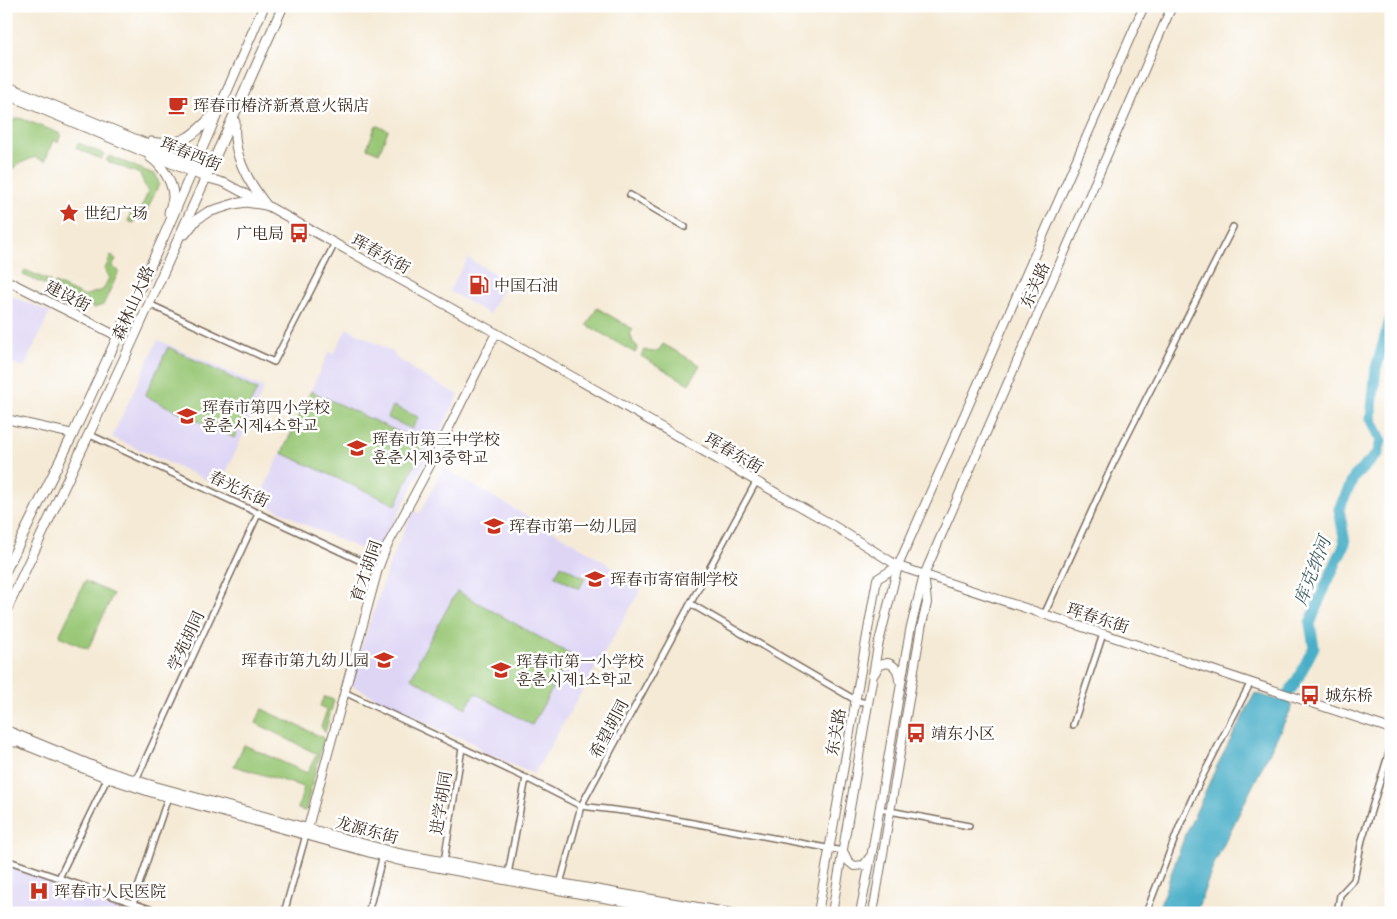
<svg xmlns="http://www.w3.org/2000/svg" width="1397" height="919" viewBox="0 0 1397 919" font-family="'EB Garamond','Noto Serif SC','Noto Serif KR',serif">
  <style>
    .built { fill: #ded5f5 }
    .green { fill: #99c776; stroke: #6a784a }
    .water { fill: #49afc8; stroke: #426c73 }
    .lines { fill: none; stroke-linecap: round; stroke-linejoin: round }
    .river { stroke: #49afc8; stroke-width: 11 }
    .street-casing { stroke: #7c6d5e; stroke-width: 8 }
    .secondary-casing { stroke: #7c6d5e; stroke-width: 10 }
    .primary-casing { stroke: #7c6d5e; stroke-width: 11 }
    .street { stroke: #fff; stroke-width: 5 }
    .secondary { stroke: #fff; stroke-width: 8 }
    .primary { stroke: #fff; stroke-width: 9 }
    .labels { text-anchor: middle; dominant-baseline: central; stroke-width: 5; stroke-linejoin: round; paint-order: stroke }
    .poi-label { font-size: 16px; fill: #3b2a1e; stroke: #fff; text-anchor: start }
    .street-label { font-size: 16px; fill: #3b2a1e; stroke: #fff }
    .water-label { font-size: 18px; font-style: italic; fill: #415f62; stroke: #fff }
  </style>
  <rect width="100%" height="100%" fill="#fff"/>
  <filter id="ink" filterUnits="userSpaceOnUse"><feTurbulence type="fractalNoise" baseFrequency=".02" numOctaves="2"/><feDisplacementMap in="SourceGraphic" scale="10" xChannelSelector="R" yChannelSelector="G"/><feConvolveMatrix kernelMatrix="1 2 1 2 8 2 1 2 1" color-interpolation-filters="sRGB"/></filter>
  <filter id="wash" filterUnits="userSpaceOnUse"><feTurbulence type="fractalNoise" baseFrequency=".0096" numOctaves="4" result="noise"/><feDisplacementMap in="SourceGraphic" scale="20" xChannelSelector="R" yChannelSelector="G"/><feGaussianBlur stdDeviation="1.12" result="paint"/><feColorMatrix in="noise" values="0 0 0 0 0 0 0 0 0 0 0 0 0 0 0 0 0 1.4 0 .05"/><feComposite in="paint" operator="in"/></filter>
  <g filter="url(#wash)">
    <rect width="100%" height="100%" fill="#f5ead6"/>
    <g class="built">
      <path d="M468,258L507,281L489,314L449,291Z"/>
      <path d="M6,294L50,312L24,367L6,361Z"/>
      <path d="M347,328L393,352L396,358L410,366L414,371L459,395L377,556L297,521L293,517L258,501L329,352L334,353Z"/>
      <path d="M158,340L264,388L220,486L112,437Z"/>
      <path d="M443,468L567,539L643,586L534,774L480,751L476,745L459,736L457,738L349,684L391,560L413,510L420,514Z"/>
      <path d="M6,867L14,868L129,913H6Z"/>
    </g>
    <g class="green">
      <path d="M20,118L61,134L58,142L53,140L45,161L35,157L18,164L8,173L6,172V132L11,121Z"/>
      <path d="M376,125L388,130L379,153L367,148Z"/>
      <path d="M78,143L104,154L101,159L76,148Z"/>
      <path d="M109,156L156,175L159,184L143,219L136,215L133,223L128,221L132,210H140L148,193L140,174L106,161Z"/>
      <path d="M111,256L116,259L112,267L119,271L103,305L94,308L53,288L55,283L83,296L103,290L109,278L105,269Z"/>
      <path d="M25,270L50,281L48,286L23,275Z"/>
      <path d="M597,308L633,329L630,334L633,342L638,347L635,353L587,325Z"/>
      <path d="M663,344L700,365L689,384L641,356L644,350L652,352L659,350Z"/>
      <path d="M168,347L257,390L234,438L145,396Z"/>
      <path d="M311,391L424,444L396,505L282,453Z"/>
      <path d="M393,406L418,417L412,429L388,418Z"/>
      <path d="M561,565L585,578L579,589L555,576Z"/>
      <path d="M85,581L113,594L88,649L59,636Z"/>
      <path d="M457,591L571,655L532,725L475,693L466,708L411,678L419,663L418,661Z"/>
      <path d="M324,697L334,700L325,732L321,727L327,710L320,706Z"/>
      <path d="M262,709L324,738L305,811L298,809L304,787L234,766L244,745L307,773L317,754L256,723Z"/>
    </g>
    <path class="water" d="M1255,693L1293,705L1214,864L1196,913H1157L1184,838L1217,766Z"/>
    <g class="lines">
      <path class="river" d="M1274,714L1296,682L1314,647L1310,624L1320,598L1345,543L1339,509L1354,477L1378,453L1381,440L1371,418L1376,368L1391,317"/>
    </g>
  </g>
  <g filter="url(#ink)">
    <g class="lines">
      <defs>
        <g id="street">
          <path d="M630,195L685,227"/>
          <path d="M149,304L274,362L334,245"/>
          <path d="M88,434L378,569"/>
          <path d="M691,604L857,701L868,703"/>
          <path d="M1044,615L1113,464L1233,227"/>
          <path d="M344,692L526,778L581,806L639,813L843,851"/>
          <path d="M1073,725L1103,634"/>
          <path d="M136,780L259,512"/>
          <path d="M879,809L969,826"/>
          <path d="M6,860L162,913"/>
          <path d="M444,862L462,748"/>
          <path d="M508,874L526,778"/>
          <path d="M59,878L108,777"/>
          <path d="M560,884L581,806L756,482"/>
          <path d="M133,903L168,797"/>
          <path d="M284,913L306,835"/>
          <path d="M368,913L383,855"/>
          <path d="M1146,913L1180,825L1199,783L1251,682"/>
          <path d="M1337,913L1340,895L1354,880L1362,840L1391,746"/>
        </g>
        <g id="secondary">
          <path d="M207,178L225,183L266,205L496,333L831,524L898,566L1391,729"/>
          <path d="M6,280L117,336"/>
          <path d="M6,419L73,434"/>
          <path d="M875,673L879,665L888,663C897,666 898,672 899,680"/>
          <path d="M6,730L101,769L155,786L398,853L560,883L732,913"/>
          <path d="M10,739L107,778L153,793L396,860L558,890L689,913"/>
          <path d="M307,831L378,569L386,548L436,454L496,333"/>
          <path d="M843,851L848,861L854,866L864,865L869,858"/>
          <path d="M818,913L877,579L898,566"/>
          <path d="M832,913L878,646L898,566L1144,6"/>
          <path d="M860,913L873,847L910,631L924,575L1172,6"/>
          <path d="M873,913L921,628L927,603L925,582"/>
        </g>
        <g id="primary">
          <path d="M6,86L210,170"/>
          <path d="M6,94L207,178"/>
          <path d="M235,122C232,154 247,180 266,205"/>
          <path d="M151,142C182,148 195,134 215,113"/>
          <path d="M150,157C162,165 173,182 173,197C173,202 170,208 169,213"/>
          <path d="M185,234L196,220L208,212L234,204L246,202L266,205"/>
          <path d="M6,570L73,434L164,236L264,6"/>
          <path d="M6,611L132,342L283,6"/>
          <path d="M6,742H16"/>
        </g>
      </defs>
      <use href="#street" class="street-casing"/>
      <use href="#secondary" class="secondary-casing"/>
      <use href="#primary" class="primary-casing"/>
      <use href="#street" class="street"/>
      <use href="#secondary" class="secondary"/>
      <use href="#primary" class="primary"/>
    </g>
  </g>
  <defs>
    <symbol id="cafe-bare" viewBox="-9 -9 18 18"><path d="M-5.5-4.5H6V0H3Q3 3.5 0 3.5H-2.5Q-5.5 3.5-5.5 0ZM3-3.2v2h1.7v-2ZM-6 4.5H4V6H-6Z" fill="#c8321e" stroke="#fff" stroke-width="2.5" paint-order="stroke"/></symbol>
    <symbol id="sight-bare" viewBox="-9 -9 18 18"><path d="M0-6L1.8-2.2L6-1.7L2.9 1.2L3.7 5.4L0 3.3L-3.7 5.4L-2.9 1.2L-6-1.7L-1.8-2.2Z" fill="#c8321e" stroke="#fff" stroke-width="2.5" paint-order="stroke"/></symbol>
    <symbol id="bus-bare" viewBox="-9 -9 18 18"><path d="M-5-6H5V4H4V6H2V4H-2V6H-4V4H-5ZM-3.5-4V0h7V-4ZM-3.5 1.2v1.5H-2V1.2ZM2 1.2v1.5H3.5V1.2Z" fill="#c8321e" stroke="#fff" stroke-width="2.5" paint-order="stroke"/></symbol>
    <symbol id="fuel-bare" viewBox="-9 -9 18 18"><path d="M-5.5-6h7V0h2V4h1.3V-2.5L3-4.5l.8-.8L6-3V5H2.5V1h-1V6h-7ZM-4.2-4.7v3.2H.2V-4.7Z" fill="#c8321e" stroke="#fff" stroke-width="2.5" paint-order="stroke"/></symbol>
    <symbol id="school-bare" viewBox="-9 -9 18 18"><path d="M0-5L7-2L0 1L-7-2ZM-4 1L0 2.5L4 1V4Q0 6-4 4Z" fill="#c8321e" stroke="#fff" stroke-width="2.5" paint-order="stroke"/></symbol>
    <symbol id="hospital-bare" viewBox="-9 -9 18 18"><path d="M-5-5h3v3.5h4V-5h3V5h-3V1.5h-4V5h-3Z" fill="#c8321e" stroke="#fff" stroke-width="2.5" paint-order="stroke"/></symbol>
  </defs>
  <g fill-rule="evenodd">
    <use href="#cafe-bare" x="164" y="91" width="28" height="28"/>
    <use href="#sight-bare" x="55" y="199" width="28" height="28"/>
    <use href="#bus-bare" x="285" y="219" width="28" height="28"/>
    <use href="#fuel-bare" x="465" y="271" width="28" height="28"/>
    <use href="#school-bare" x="173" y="402" width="28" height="28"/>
    <use href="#school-bare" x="343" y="434" width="28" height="28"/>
    <use href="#school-bare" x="480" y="512" width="28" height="28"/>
    <use href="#school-bare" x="581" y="565" width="28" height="28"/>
    <use href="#school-bare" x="370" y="646" width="28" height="28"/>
    <use href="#school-bare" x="487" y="656" width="28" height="28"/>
    <use href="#bus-bare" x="1296" y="681" width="28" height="28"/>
    <use href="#bus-bare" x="902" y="719" width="28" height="28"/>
    <use href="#hospital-bare" x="25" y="877" width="28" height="28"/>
  </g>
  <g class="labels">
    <g class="poi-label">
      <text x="193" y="105">珲春市椿济新煮意火锅店</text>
      <text x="84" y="213">世纪广场</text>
      <text x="284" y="233" text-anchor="end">广电局</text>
      <text x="494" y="285">中国石油</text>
      <text x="202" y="407">珲春市第四小学校<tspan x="202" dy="18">훈춘시제4소학교</tspan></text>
      <text x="372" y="439">珲春市第三中学校<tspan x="372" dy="18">훈춘시제3중학교</tspan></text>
      <text x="509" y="526">珲春市第一幼儿园</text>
      <text x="610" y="579">珲春市寄宿制学校</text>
      <text x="369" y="660" text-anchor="end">珲春市第九幼儿园</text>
      <text x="516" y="661">珲春市第一小学校<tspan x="516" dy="18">훈춘시제1소학교</tspan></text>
      <text x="1325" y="695">城东桥</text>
      <text x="931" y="733">靖东小区</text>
      <text x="54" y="891">珲春市人民医院</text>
    </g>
    <g class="street-label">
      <text transform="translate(191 154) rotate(22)">珲春西街</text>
      <text transform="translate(381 254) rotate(29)">珲春东街</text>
      <text transform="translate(1035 285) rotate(-66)">东关路</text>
      <text transform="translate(68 296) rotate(27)">建设街</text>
      <text transform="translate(133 303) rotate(-66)">森林山大路</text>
      <text transform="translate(734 453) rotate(30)">珲春东街</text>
      <text transform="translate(239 489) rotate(25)">春光东街</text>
      <text transform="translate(366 571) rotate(-71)">育才胡同</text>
      <text transform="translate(1098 618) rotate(18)">珲春东街</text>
      <text transform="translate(186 641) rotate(-65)">学苑胡同</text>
      <text transform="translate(609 729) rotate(-62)">希望胡同</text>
      <text transform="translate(836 732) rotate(-80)">东关路</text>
      <text transform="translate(441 803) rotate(-81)">进学胡同</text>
      <text transform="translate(367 830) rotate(15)">龙源东街</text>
    </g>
    <g class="water-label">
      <text transform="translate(1312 571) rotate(-69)">库克纳河</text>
    </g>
  </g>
  <rect width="1397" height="919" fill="none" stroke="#fff" stroke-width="25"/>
</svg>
